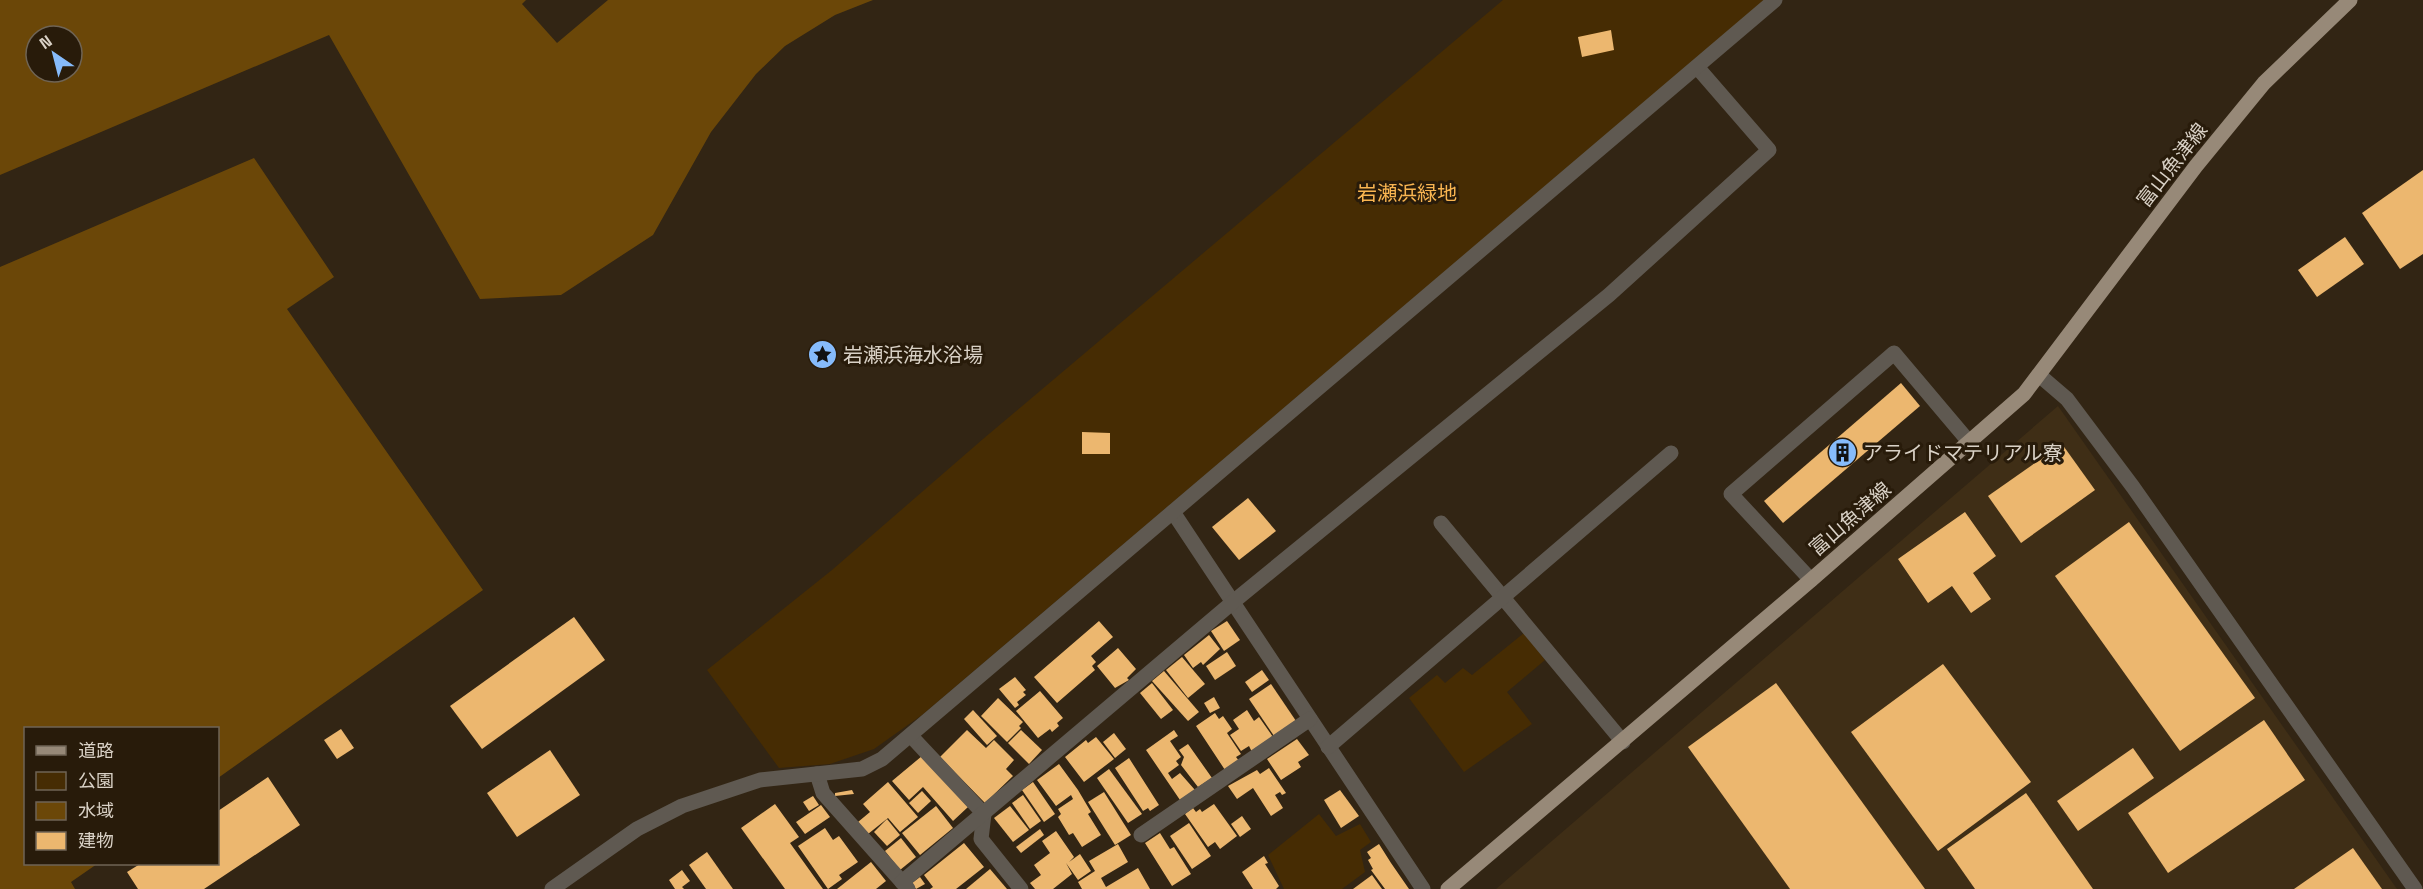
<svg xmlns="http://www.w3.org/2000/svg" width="2423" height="889" viewBox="0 0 2423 889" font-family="'Space Grotesk','Noto Sans JP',sans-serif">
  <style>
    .built { fill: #3f2e16 }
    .green { fill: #462c03 }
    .water { fill: #6b4708; fill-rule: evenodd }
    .pier { fill: #322514 }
    .building { fill: #ecb76f }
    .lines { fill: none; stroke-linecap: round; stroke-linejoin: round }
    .minor { stroke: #5f5951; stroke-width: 15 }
    .tertiary { stroke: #5f5951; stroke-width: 15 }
    .primary { stroke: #978978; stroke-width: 15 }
    .labels { text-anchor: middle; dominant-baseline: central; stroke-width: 6; stroke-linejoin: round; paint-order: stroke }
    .street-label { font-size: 20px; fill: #d9d1c6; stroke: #281b0a }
    .park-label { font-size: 20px; fill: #f9b551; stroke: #281b0a }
    .poi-label { font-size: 20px; fill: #d9d1c6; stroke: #281b0a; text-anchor: start }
  </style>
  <rect width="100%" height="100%" fill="#322514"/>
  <path class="built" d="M2058,406L2397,889H1496Z"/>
  <g class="green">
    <path d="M1503,0H1765L922,715L874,749L830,764L779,768L707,670L832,570L983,439Z"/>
    <path d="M1524,633L1545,660L1507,692L1532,724L1464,772L1409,698L1437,675L1445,683L1463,668L1472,675Z"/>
    <path d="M1319,814L1336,836L1360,824L1371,842L1360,850L1365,872L1342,889H1284L1268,855Z"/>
  </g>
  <g class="water">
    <path d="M0,0H873L835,15L785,46L756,74L711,132L653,235L561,295L480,299L329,35L0,175ZM36,36H72V72H36Z"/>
    <path d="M254,158L334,277L287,309L483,590L218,778V728H26V864H97L71,882L75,889H0V267Z"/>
  </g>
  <path class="pier" d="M526,0H608L557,43L522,4Z"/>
  <g class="building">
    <path d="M1611,30L1614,50L1582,57L1578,37Z"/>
    <path d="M2423,170V254L2400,269L2362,213Z"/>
    <path d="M2345,237L2364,264L2317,297L2298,270Z"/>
    <path d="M1901,383L1920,406L1783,523L1764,501Z"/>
    <path d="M1082,432L1110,433V454H1082Z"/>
    <path d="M2062,444L2095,490L2021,543L1988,496Z"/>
    <path d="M1248,498L1276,531L1239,560L1212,527Z"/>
    <path d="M1965,512L1996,556L1973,573L1991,599L1971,613L1952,586L1928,603L1898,559Z"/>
    <path d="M2129,522L2255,698L2180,751L2055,576Z"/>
    <path d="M574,617L605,660L482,749L450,706Z"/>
    <path d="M1099,621L1113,637L1091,656L1096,662L1092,666L1095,670L1057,703L1034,677Z"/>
    <path d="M1227,621L1240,640L1224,651L1211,631Z"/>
    <path d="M1209,635L1220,649L1203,665L1201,662L1193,668L1184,655Z"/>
    <path d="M1118,648L1136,669L1127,678L1129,680L1115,688L1097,666Z"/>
    <path d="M1227,652L1236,666L1215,680L1206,666Z"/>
    <path d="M1182,657L1205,684L1188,698L1166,670Z"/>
    <path d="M1943,664L2031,782L1938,851L1851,732Z"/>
    <path d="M1262,670L1269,680L1252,692L1245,682Z"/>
    <path d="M1164,671L1199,712L1188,721L1152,681Z"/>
    <path d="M1015,677L1026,690L1023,692L1026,695L1017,702L1019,705L1015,708L999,689Z"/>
    <path d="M1152,683L1173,710L1161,719L1140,693Z"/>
    <path d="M1776,683L1925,889H1790L1688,747Z"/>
    <path d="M1271,684L1296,721L1274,736L1249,699Z"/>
    <path d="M1040,691L1063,718L1057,723L1059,726L1052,732L1050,729L1038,738L1016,711Z"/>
    <path d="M1214,697L1220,708L1210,713L1204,703Z"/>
    <path d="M998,698L1023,722L1019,726L1021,728L1007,742L981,716Z"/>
    <path d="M973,710L997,736L987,745L964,719Z"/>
    <path d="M1247,710L1254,721L1259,717L1273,737L1252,752L1249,746L1241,751L1230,735L1239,729L1233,720Z"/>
    <path d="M1215,713L1219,719L1223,716L1232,729L1227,733L1241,754L1236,757L1239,761L1225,770L1196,726Z"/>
    <path d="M2264,720L2305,780L2168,873L2128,813Z"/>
    <path d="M341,729L354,748L337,759L324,740Z"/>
    <path d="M967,730L986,748L994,740L1014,760L1006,769L1013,776L985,803L940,757Z"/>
    <path d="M1021,730L1042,750L1029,764L1008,743Z"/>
    <path d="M1174,730L1178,736L1170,741L1181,757L1176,761L1179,765L1168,773L1172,779L1180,773L1195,790L1180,800L1146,750Z"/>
    <path d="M1114,733L1126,749L1115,758L1103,742Z"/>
    <path d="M1096,737L1114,759L1084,782L1065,757L1086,740L1088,743Z"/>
    <path d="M1297,739L1309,755L1298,762L1301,767L1281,780L1267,759Z"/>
    <path d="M1188,744L1212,778L1198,787L1181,765L1184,757L1179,750Z"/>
    <path d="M2133,748L2154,778L2078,831L2057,801Z"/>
    <path d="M550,750L580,795L517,837L487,793Z"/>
    <path d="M922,756L968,807L953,821L923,787L909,800L892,781Z"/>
    <path d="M1129,758L1159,805L1150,811L1148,808L1143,811L1115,768Z"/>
    <path d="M1059,764L1078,790L1091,812L1088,814L1101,835L1082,847L1073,833L1069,835L1058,817L1061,814L1058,809L1073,799L1071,795L1056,806L1037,780Z"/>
    <path d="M1269,768L1286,793L1282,795L1280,792L1275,795L1283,808L1271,816L1253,788L1237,799L1228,786L1257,770L1260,774Z"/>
    <path d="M1109,769L1142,814L1128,823L1097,778Z"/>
    <path d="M268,777L300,825L204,889H138L127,872L140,864H218V811Z"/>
    <path d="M888,782L918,817L900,832L888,818L868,834L858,822L870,812L863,804Z"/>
    <path d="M1033,782L1055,814L1044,822L1022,790Z"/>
    <path d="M852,790L854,794L835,796V793Z"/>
    <path d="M1340,790L1359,816L1341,828L1324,800Z"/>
    <path d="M922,791L931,801L918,813L909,803Z"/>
    <path d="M1104,792L1131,835L1115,845L1088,802Z"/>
    <path d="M2026,793L2093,889H1975L1947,849Z"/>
    <path d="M1023,795L1041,821L1030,829L1012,803Z"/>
    <path d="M813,796L819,805L809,811L803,802Z"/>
    <path d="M775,804L799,837L790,843L823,889H785L741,828Z"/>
    <path d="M1214,804L1237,836L1220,849L1215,842L1208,847L1185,814L1193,808L1196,812L1200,809L1202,812Z"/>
    <path d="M821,805L830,817L805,834L796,822Z"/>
    <path d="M936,806L953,828L920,855L902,833Z"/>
    <path d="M1010,806L1029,830L1013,842L994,818Z"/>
    <path d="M1242,816L1251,829L1240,837L1231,824Z"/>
    <path d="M887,819L900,835L887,846L874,832Z"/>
    <path d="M1189,823L1211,856L1192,869L1170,836Z"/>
    <path d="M825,828L833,840L839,836L858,862L839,875L842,879L828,889L798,846Z"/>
    <path d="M1040,829L1044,835L1021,853L1016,847Z"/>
    <path d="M1056,831L1074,857L1069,862L1080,854L1091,871L1078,880L1066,863L1072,874L1053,889H1035L1030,883L1041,875L1034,865L1050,853L1042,841Z"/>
    <path d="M1160,833L1170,849L1174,847L1191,874L1172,886L1145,843Z"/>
    <path d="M901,838L916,857L900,870L885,851Z"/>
    <path d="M964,843L984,867L956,889H930L933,887L924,875Z"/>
    <path d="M1118,844L1128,862L1101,878L1106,887L1138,868L1150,889H1082L1078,882L1095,871L1089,861Z"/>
    <path d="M1379,844L1391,863L1409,889H1385L1371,870L1373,869L1368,860L1371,858L1367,852Z"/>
    <path d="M2353,848L2382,889H2294Z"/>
    <path d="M707,852L733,889H706L689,865Z"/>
    <path d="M1264,856L1268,863L1265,864L1279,886L1276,889H1253L1242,872Z"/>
    <path d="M871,862L886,881L876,889H837Z"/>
    <path d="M990,869L1007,889H966Z"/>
    <path d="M682,870L690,881L682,887L684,889H675L669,880Z"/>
    <path d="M1372,875L1382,889H1353Z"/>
    <path d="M920,877L925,884L916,889L912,883Z"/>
  </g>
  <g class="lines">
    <g class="minor">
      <path d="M1173,512L1423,889"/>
      <path d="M1441,523L1623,742"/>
      <path d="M1811,580L1731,494L1894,353L1970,443"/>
      <path d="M911,736L984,814L981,839L1021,889"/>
      <path d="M1328,747L1671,453"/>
      <path d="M817,774L823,793L902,882"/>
      <path d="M1141,835L1310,719"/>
      <path d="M908,889L902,882L1233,602L1609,295L1769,150L1697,67"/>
    </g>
    <g class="tertiary">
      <path d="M2039,375L2067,399L2133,487L2415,889"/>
      <path d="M552,889L637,829L682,806L760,780L862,769L882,759L1775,0"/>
    </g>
    <path class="primary" d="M1448,889L1811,580L2024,394L2196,166L2264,83L2350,0"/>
  </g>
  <defs>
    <symbol id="sight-disc" viewBox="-11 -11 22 22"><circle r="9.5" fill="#86bbfb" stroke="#281b0a"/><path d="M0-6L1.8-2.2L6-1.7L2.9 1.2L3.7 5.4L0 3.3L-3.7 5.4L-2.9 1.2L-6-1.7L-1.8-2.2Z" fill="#111"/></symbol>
    <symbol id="building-disc" viewBox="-11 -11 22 22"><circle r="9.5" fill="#86bbfb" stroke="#281b0a"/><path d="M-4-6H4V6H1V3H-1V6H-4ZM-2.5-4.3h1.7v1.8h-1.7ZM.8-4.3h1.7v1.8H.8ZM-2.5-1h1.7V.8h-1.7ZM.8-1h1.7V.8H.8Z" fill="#111"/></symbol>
  </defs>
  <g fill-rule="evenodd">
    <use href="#sight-disc" x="806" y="338" width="33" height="33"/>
    <use href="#building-disc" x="1826" y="436" width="33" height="33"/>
  </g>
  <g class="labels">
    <g class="street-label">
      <text transform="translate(2172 165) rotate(-52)">富山魚津線</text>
      <text transform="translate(1850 519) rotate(-41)">富山魚津線</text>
    </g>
    <g class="park-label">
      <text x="1407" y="193">岩瀬浜緑地</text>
    </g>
    <g class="poi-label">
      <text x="843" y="355">岩瀬浜海水浴場</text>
      <text x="1863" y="453">アライドマテリアル寮</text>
    </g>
  </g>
  <rect x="24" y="727" width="195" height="138" fill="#281b0a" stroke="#6f6455" stroke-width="1.5"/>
  <rect x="36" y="746" width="30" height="9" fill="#978978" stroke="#6f6455" stroke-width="1.5"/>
  <text x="78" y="757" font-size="18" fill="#d9d1c6">道路</text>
  <rect x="36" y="772" width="30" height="18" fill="#462c03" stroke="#6f6455" stroke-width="1.5"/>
  <text x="78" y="787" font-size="18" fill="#d9d1c6">公園</text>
  <rect x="36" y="802" width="30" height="18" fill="#6b4708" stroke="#6f6455" stroke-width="1.5"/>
  <text x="78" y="817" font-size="18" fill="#d9d1c6">水域</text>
  <rect x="36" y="832" width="30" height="18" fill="#ecb76f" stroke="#6f6455" stroke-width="1.5"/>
  <text x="78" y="847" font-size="18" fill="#d9d1c6">建物</text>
  <g transform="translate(54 54) rotate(325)"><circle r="28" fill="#281b0a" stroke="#6f6455" stroke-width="1.5"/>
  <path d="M0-4.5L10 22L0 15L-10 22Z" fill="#86bbfb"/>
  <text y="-9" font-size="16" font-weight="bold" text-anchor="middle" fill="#d9d1c6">N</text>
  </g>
</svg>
